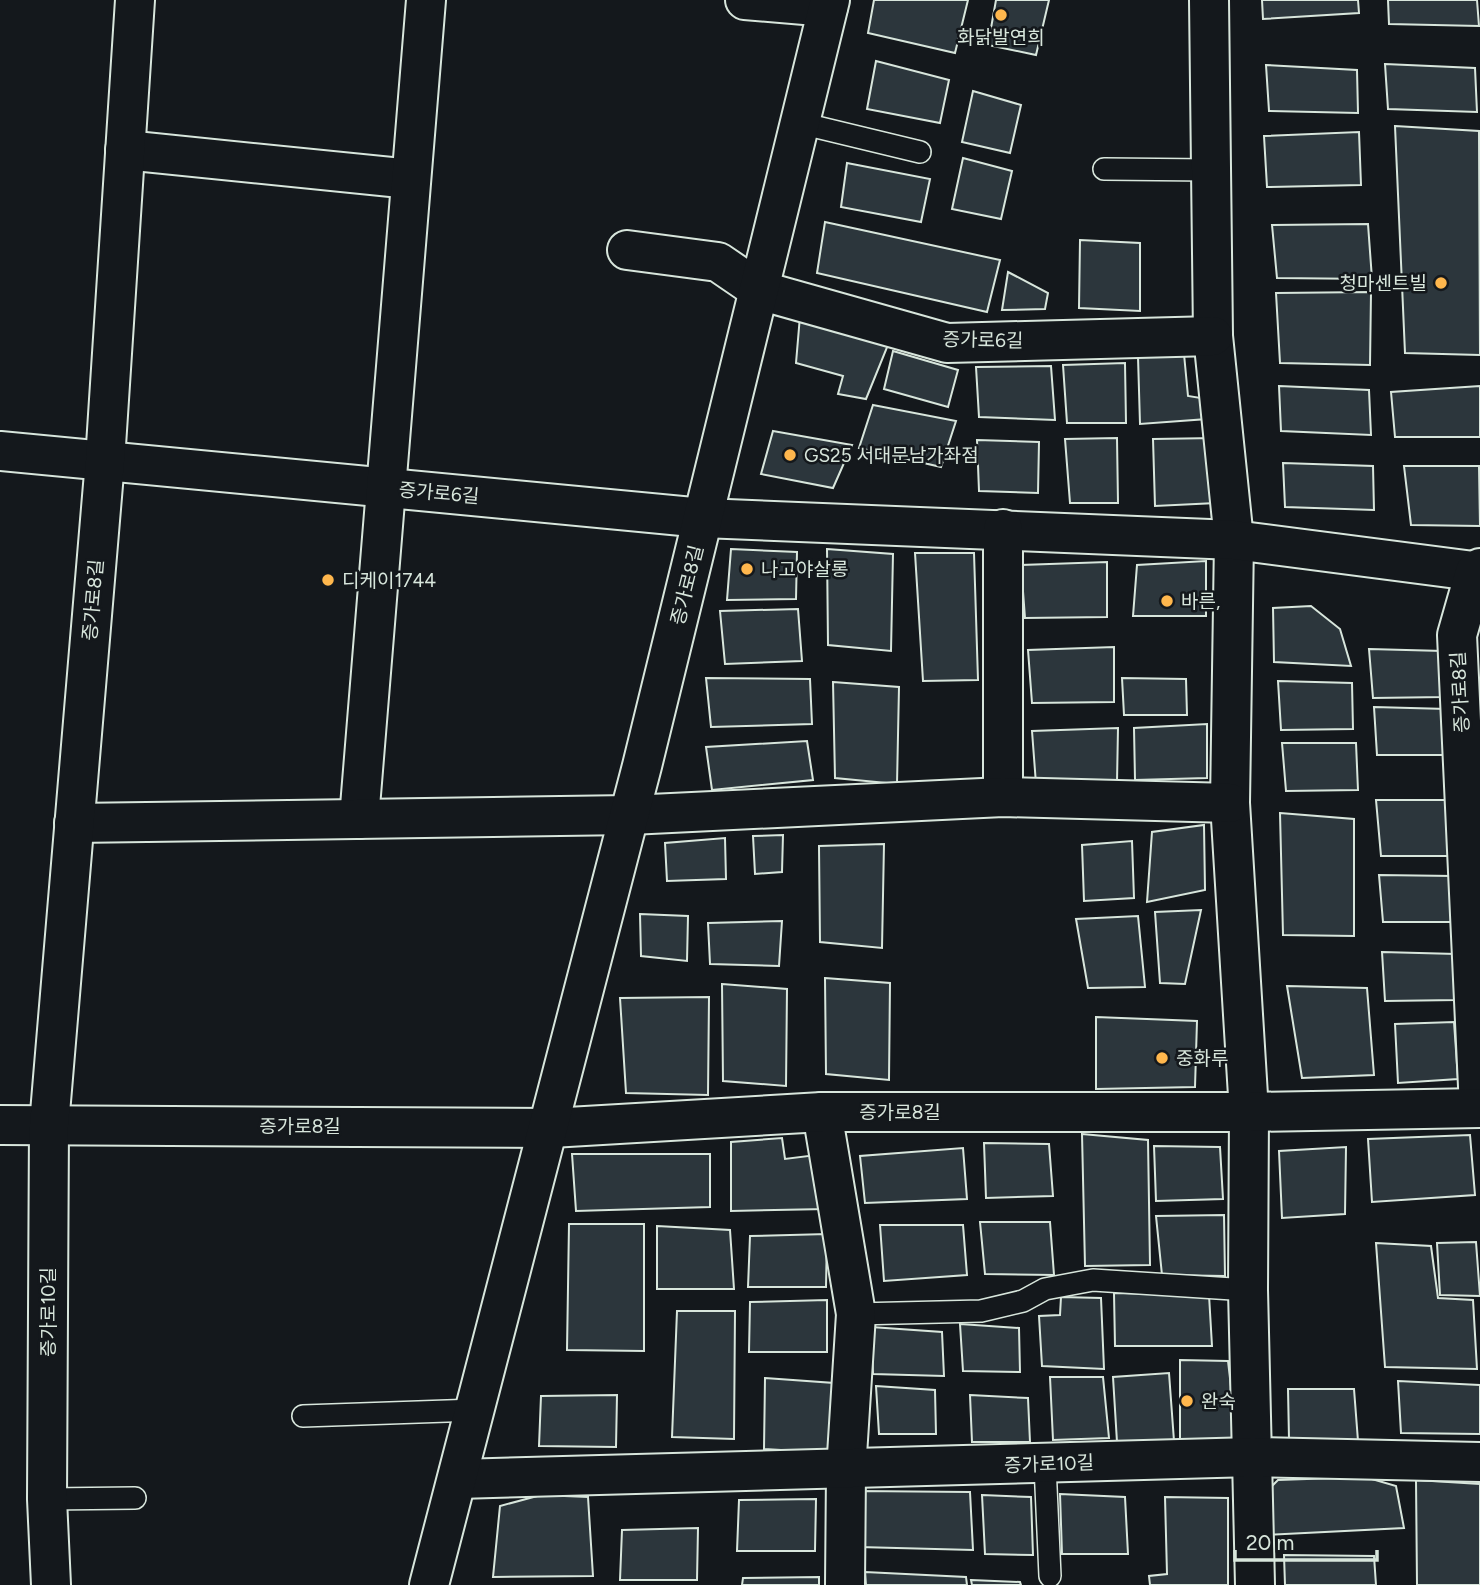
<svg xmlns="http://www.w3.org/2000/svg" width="1480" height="1585" viewBox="0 0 1480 1585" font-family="Figtree,'Noto Sans KR',sans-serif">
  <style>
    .building { fill: #2c363c; stroke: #d8e6dc; stroke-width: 2 }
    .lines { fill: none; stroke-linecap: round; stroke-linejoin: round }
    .lane-casing { stroke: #d8e6dc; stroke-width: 24 }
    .street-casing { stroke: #d8e6dc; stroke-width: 42 }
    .lane { stroke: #14181c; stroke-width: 21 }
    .street { stroke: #14181c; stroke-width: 38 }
    .poi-dot { fill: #ffb74d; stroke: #14181c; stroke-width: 2.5 }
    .labels { text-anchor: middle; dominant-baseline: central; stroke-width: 5; stroke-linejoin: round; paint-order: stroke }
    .poi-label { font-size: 19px; fill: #d8e6dc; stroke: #14181c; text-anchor: start }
    .street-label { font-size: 19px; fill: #d8e6dc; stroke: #14181c }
  </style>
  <rect width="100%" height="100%" fill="#14181c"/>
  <g class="building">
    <path d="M874,0H968L955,53L868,33Z"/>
    <path d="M996,0H1049L1036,55L988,45Z"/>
    <path d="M1262,0H1358L1359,13L1263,19Z"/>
    <path d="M1388,0H1477L1479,26L1389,24Z"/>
    <path d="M876,61L949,80L940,123L867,109Z"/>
    <path d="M1385,64L1475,68L1477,112L1388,109Z"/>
    <path d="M1266,65L1357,70L1358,113L1269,111Z"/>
    <path d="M973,91L1021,105L1010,153L962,142Z"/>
    <path d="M1395,126L1479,131L1480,355L1405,353Z"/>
    <path d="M1359,132L1361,185L1267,187L1264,136Z"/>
    <path d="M963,158L1012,171L1001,219L952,209Z"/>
    <path d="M847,163L930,179L921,222L841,207Z"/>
    <path d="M825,222L1000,260L987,312L817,273Z"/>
    <path d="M1368,224L1372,279L1277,278L1272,225Z"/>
    <path d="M1080,240L1140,243V311L1079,308Z"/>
    <path d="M1008,272L1048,293L1045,309L1002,310Z"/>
    <path d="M1371,292L1370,365L1280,363L1276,293Z"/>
    <path d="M800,316L890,340L866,399L838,394L843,376L796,363Z"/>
    <path d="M893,351L958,370L948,407L884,389Z"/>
    <path d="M1184,354L1188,396L1207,399V419L1140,424L1138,357Z"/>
    <path d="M1125,363L1126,423H1067L1063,365Z"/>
    <path d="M1051,366L1055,420L979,417L976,367Z"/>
    <path d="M1279,386L1369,390L1371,435L1281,431Z"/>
    <path d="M1480,386V437H1395L1391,392Z"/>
    <path d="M873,405L956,421L941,467L859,448Z"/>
    <path d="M773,431L852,445L833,488L761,474Z"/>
    <path d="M1117,438L1118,503H1070L1065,439Z"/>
    <path d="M1215,438L1216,503L1155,506L1153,439Z"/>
    <path d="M977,440L1039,442L1038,493L979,491Z"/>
    <path d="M1283,463L1373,466L1374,510L1285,507Z"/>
    <path d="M1404,466H1479L1480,526L1411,525Z"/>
    <path d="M731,549L797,552L796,599L727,600Z"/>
    <path d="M827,549L893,554L891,651L828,645Z"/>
    <path d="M915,553H974L978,680L923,681Z"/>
    <path d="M1206,561V616H1133L1137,565Z"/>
    <path d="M1107,562V617L1025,618L1021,565Z"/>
    <path d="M1311,606L1340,629L1351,666L1274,662L1273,608Z"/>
    <path d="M798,609L802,661L725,664L720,611Z"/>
    <path d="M1114,647V702L1032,703L1028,650Z"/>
    <path d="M1369,649L1443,651L1444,697L1373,698Z"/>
    <path d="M706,678L810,679L812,724L711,727Z"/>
    <path d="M1122,678L1186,679L1187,715H1124Z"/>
    <path d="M1278,681L1352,683L1353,729L1281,730Z"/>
    <path d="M833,682L899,687L897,784L835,778Z"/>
    <path d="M1374,707L1447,709L1449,755H1377Z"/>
    <path d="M1207,724V778L1135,780L1134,728Z"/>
    <path d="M1118,728L1117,782L1036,784L1032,731Z"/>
    <path d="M807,741L813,780L712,790L706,747Z"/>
    <path d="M1282,743H1356L1358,790L1286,791Z"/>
    <path d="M1376,800H1453V856H1381Z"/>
    <path d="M1280,813L1354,819V936L1283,935Z"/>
    <path d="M1204,825L1205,890L1147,902L1152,832Z"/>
    <path d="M783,835L782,872L755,874L753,836Z"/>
    <path d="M725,838L726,879L667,881L665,843Z"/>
    <path d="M1132,841L1134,898L1084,901L1082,845Z"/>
    <path d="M884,844L882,948L820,942L819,846Z"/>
    <path d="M1379,875L1453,876L1454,922H1383Z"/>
    <path d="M1201,910L1185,984L1160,983L1155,912Z"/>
    <path d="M640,914L688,916L687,961L641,956Z"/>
    <path d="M1138,916L1145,987L1088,988L1076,919Z"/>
    <path d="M782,921L779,966L710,964L708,923Z"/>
    <path d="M1382,952L1456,954L1457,1000L1385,1001Z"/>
    <path d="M825,978L890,983L889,1080L826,1074Z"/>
    <path d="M722,984L787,989L786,1086L723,1081Z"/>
    <path d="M1287,986L1367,988L1374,1075L1302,1078Z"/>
    <path d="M709,997L708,1095L626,1093L620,998Z"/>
    <path d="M1096,1017L1197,1021L1195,1087L1096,1089Z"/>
    <path d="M1454,1022L1458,1079L1398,1083L1395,1024Z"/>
    <path d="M1082,1134L1148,1140L1150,1265L1085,1266Z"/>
    <path d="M1470,1135L1475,1195L1372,1202L1368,1139Z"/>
    <path d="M782,1138L785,1159L816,1155L826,1209L731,1211V1142Z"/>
    <path d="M984,1143L1049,1144L1053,1196L986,1198Z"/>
    <path d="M1154,1146L1220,1147L1223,1199L1156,1201Z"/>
    <path d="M1346,1147L1345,1214L1282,1218L1279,1151Z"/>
    <path d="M963,1148L967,1199L865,1203L860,1156Z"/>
    <path d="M572,1154H710V1207L576,1211Z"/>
    <path d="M1224,1215L1225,1276L1162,1275L1156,1216Z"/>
    <path d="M980,1222H1050L1054,1275L985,1274Z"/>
    <path d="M569,1224H644V1351L567,1350Z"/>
    <path d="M880,1225H963L967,1275L884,1281Z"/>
    <path d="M657,1226L730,1230L734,1289H657Z"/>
    <path d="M827,1234L826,1287H748L750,1236Z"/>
    <path d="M1476,1242L1480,1296L1440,1295L1437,1243Z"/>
    <path d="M1376,1243L1431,1246L1438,1298L1473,1300L1477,1369L1385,1367Z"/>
    <path d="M1114,1293L1209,1295L1212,1346H1115Z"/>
    <path d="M1061,1297L1101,1298L1104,1369L1042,1366L1039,1316L1060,1315Z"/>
    <path d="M827,1300V1352H749L750,1302Z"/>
    <path d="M677,1311H735L734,1439L672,1437Z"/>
    <path d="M960,1324L1019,1328L1020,1372L963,1371Z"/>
    <path d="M871,1327L942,1332L944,1376L873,1374Z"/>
    <path d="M1180,1360L1228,1361L1237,1439L1180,1441Z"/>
    <path d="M1169,1373L1174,1441L1117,1442L1113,1377Z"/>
    <path d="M1050,1377H1103L1109,1438L1053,1440Z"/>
    <path d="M765,1378L834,1383L833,1453L764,1449Z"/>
    <path d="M1398,1381L1480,1385V1434L1401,1433Z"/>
    <path d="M876,1386L935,1390L936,1434H879Z"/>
    <path d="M1288,1389H1354L1358,1441L1289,1439Z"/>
    <path d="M617,1395L616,1447L539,1446L541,1396Z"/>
    <path d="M970,1395L1028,1398L1030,1442H972Z"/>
    <path d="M1365,1477L1396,1486L1404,1528L1267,1535L1265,1493L1278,1480Z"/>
    <path d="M1416,1480L1480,1484V1585H1417Z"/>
    <path d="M858,1491L970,1492L973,1550L859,1547Z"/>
    <path d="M1060,1494L1125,1497L1128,1554H1062Z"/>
    <path d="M541,1495L588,1497L593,1576L493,1577L500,1506Z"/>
    <path d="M982,1495L1031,1497L1033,1555L985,1554Z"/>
    <path d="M1165,1497L1228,1498V1585H1150L1149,1576L1167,1574Z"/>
    <path d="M816,1499L815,1551H737L739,1500Z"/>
    <path d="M698,1528L697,1580H620L622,1530Z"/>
    <path d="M1284,1555L1374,1556L1376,1585H1285Z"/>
    <path d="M865,1572L966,1577L967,1585H866Z"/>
    <path d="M819,1577V1585H742L743,1578Z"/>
    <path d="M971,1580L1020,1582L1021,1585H972Z"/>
  </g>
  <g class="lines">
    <defs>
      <g id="lane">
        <path d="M800,123L920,152"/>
        <path d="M1104,169L1211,170"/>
        <path d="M856,1314L981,1311L1023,1301L1045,1289L1093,1280L1248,1290"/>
        <path d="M303,1416L476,1410"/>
        <path d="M1045,1465L1050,1576"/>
        <path d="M47,1499L135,1498"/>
      </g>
      <g id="street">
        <path d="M745,0L828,7"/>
        <path d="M1209,0L1213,336L1234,540L1230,803L1249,1112L1248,1290L1255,1585"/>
        <path d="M125,150L411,179"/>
        <path d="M627,250L718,262L759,290L947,343L1213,336"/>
        <path d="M0,451L703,518L1234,540L1480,572"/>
        <path d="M1003,797V529"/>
        <path d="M359,819L426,0"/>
        <path d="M74,823L630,815L1003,797L1230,803"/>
        <path d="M1479,1108L1457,635L1475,572L1480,568"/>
        <path d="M822,1112L856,1314L846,1471L845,1585"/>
        <path d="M0,1125L551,1128L822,1112H1249L1480,1108"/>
        <path d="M458,1479L1253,1457L1480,1462"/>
        <path d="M51,1585L47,1499L49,1125L105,461L135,0"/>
        <path d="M429,1585L642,766L830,0"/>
      </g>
    </defs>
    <use href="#lane" class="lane-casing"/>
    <use href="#street" class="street-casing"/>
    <use href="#lane" class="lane"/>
    <use href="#street" class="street"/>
  </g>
  <g class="poi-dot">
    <circle cx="1001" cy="15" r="7"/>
    <circle cx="1441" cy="283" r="7"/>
    <circle cx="790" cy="455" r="7"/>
    <circle cx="747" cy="569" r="7"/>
    <circle cx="328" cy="580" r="7"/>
    <circle cx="1167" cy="601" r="7"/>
    <circle cx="1162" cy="1058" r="7"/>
    <circle cx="1187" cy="1401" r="7"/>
  </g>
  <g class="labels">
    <g class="poi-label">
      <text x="1001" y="37" text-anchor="middle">화닭발연희</text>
      <text x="1427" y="283" text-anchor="end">청마센트빌</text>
      <text x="804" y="455">GS25 서대문남가좌점</text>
      <text x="761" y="569">나고야살롱</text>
      <text x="342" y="580">디케이1744</text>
      <text x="1181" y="601">바른,</text>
      <text x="1176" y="1058">중화루</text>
      <text x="1201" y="1401">완숙</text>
    </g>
    <g class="street-label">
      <text transform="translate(983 340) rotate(1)">증가로6길</text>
      <text transform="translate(439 493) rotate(5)">증가로6길</text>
      <text transform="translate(687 585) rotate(-76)">증가로8길</text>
      <text transform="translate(93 600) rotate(-85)">증가로8길</text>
      <text transform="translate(1460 692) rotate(-93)">증가로8길</text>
      <text x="900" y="1112">증가로8길</text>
      <text x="300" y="1126">증가로8길</text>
      <text transform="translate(48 1312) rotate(-90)">증가로10길</text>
      <text transform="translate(1049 1464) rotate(-2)">증가로10길</text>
    </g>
  </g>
  <path d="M1235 1550v10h142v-10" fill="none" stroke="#d8e6dc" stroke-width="3.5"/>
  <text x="1246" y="1550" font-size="21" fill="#d8e6dc" stroke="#14181c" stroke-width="5" paint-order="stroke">20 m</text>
</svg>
